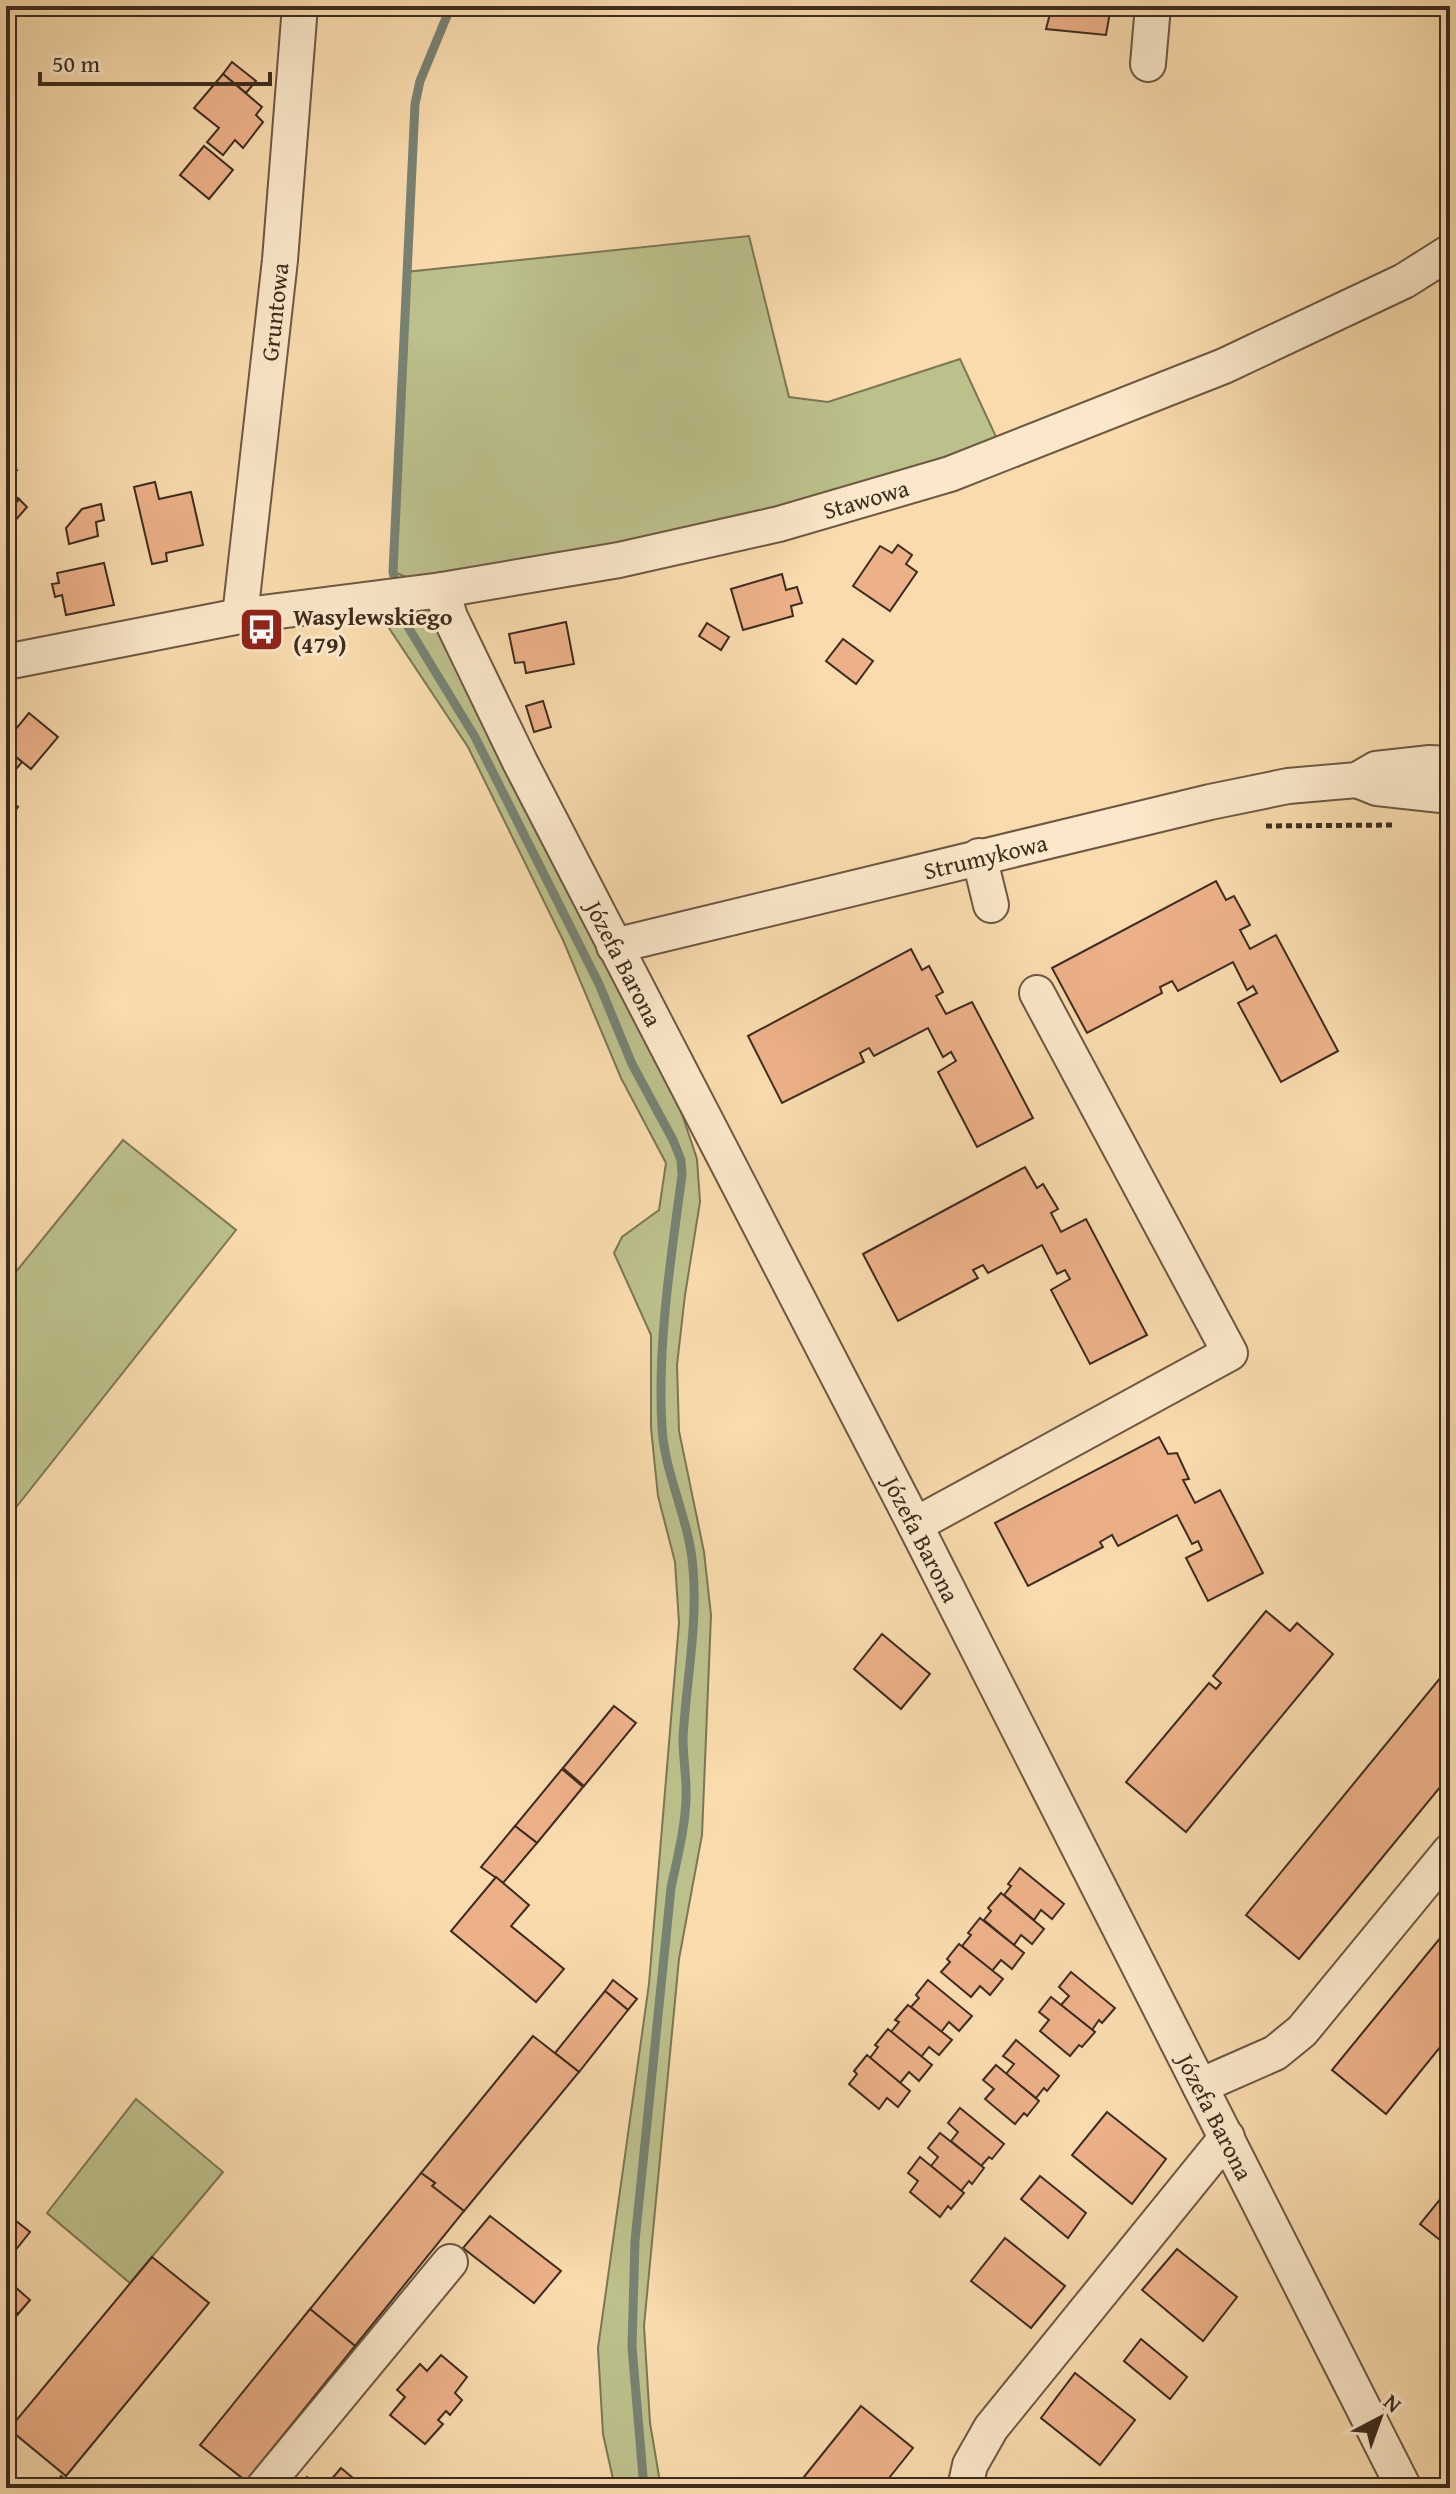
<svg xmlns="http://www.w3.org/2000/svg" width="1456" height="2494" viewBox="0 0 1456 2494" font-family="'Gentium Book Plus',serif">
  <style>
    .green { fill: #bcc08b; stroke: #7d7654; stroke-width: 2 }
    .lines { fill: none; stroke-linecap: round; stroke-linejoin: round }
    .stream { stroke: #788273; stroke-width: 9 }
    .building { fill: #edb189; stroke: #3e2c1e; stroke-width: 2 }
    .minor-casing { stroke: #6d5842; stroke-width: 38 }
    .path { stroke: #3e2c1e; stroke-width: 5; stroke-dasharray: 6 4; stroke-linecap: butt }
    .minor { stroke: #fbe8ca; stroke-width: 34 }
    .labels { text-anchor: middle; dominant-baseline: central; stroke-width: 6; stroke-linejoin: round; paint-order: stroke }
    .street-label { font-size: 24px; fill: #3e2c1e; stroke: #fbe8ca }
    .poi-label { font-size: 24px; font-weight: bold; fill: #3e2c1e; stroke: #fbe8ca; text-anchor: start }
  </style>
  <rect width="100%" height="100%" fill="#f9dbae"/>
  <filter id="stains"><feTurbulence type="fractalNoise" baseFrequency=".0025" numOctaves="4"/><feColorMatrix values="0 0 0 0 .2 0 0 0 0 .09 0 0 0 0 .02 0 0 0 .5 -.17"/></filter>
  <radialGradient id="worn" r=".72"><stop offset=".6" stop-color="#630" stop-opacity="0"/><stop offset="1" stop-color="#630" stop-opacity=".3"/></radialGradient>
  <g class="green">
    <path d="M749,236L789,397L828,402L960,359L1004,454L443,590L677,1099L697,1159L700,1202L685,1295L677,1365L679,1431L704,1552L711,1615L702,1835L679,1959L644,2326L650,2423L661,2488H615L603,2434L598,2348L649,1984L679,1623L675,1562L658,1496L651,1428V1335L614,1253L622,1237L659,1210L666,1163L621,1078L563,940L468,747L385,622L442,590L393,572L406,272Z"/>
    <path d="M123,1140L236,1230L6,1520V1284Z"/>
    <path d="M136,2099L223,2172L130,2283L47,2213Z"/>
  </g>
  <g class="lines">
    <path class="stream" d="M451,6L420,81L415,104L393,572L405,622L475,737L599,984L632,1064L673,1140L681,1160L682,1175C671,1258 657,1344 662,1428C665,1476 690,1521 693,1569C698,1626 686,1682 683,1738C683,1759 687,1779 686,1799C685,1829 677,1859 671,1888L635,2241L632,2347L644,2488"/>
  </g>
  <g class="building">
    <path d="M1043,6H1116V10L1110,12L1106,35L1046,29L1051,10L1043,8Z"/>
    <path d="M232,62L256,81L246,93L223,74Z"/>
    <path d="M223,74L262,107L256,115L263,122L243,148L235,140L223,155L207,142L219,128L194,108Z"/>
    <path d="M204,146L233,170L209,199L180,175Z"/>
    <path d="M7,461L17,470L6,483V462Z"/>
    <path d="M155,482L159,499L191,492L203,545L166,553L167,561L152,564L134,487Z"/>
    <path d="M6,490L19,499L11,508L6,504Z"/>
    <path d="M19,499L27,507L7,530L6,515Z"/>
    <path d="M101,504L104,520L96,522L98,536L69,544L66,528L82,509Z"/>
    <path d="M898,545L912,555L906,564L917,572L890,611L853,586L880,546L892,553Z"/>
    <path d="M104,563L114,605L66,615L62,595L55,597L52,584L59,583L57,573Z"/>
    <path d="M782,574L786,590L797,587L802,603L791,606L793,616L743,630L731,589Z"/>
    <path d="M566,622L574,664L526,673L524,662L515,663L509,634Z"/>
    <path d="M707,623L729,637L721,650L699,636Z"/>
    <path d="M843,639L873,661L856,684L826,661Z"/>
    <path d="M543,701L551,727L534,732L526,706Z"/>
    <path d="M29,713L58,737L31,769L6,749V741Z"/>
    <path d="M6,749L22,762L6,781Z"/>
    <path d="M6,797L18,807L6,822Z"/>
    <path d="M1216,881L1226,900L1234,896L1250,925L1240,930L1250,949L1276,935L1338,1051L1281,1082L1238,1003L1257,993L1253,986L1247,990L1233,962L1178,991L1172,981L1160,987L1162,993L1087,1033L1052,968Z"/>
    <path d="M911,949L922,970L929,966L943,992L936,996L946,1014L972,1002L1033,1118L977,1147L938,1072L956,1061L951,1052L943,1057L928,1028L874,1056L869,1048L860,1053L864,1062L782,1103L748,1036Z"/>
    <path d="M1025,1167L1037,1188L1043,1184L1058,1209L1051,1213L1061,1232L1086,1219L1147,1335L1090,1364L1051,1290L1070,1279L1065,1270L1057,1274L1042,1245L988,1273L983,1265L973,1270L978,1278L898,1321L863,1254Z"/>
    <path d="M1159,1437L1168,1454L1177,1453L1189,1479L1183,1480L1195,1503L1220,1490L1263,1573L1208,1601L1186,1558L1202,1550L1198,1541L1192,1544L1177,1515L1118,1546L1112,1535L1100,1542L1103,1547L1028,1586L995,1523Z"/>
    <path d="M1266,1611L1290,1631L1297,1623L1333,1654L1186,1832L1126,1782L1209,1683L1216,1689L1221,1683L1213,1676Z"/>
    <path d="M882,1634L930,1674L901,1709L854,1669Z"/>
    <path d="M1450,1666V1775L1299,1959L1246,1915Z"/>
    <path d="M614,1706L636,1723L584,1786L563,1768Z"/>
    <path d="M562,1769L583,1787L537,1843L515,1826Z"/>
    <path d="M515,1826L537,1843L503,1883L481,1867Z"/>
    <path d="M1020,1868L1064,1904L1052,1919L1041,1910L1034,1920L1004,1895L1011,1886L1008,1884Z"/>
    <path d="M496,1877L529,1905L511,1926L564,1969L536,2002L451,1931Z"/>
    <path d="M1001,1893L1044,1929L1032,1944L1021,1935L1014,1945L984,1920L991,1911L988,1908Z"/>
    <path d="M980,1918L1024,1953L1012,1969L1001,1960L992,1971L962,1946L971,1935L968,1933Z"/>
    <path d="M1450,1926V2035L1386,2114L1332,2070Z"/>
    <path d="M959,1944L1003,1979L990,1995L980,1986L971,1997L941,1972L950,1962L947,1959Z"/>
    <path d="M1071,1972L1115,2008L1102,2023L1099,2020L1092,2030L1061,2005L1069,1996L1059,1987Z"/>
    <path d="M613,1980L637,1999L628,2010L605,1991Z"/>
    <path d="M928,1980L972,2016L959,2031L949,2022L941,2032L911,2007L919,1998L916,1995Z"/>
    <path d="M605,1991L628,2010L579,2072L555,2053Z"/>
    <path d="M1051,1997L1095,2032L1082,2047L1079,2045L1070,2056L1040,2031L1049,2020L1039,2012Z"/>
    <path d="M908,2005L952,2040L939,2055L929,2047L921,2057L891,2032L899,2022L895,2020Z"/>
    <path d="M888,2029L932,2065L919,2081L909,2072L900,2083L870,2058L878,2047L875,2045Z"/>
    <path d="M533,2036L579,2072L464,2211L432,2186L435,2183L421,2173Z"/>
    <path d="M1016,2040L1059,2076L1047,2091L1044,2088L1036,2098L1006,2074L1014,2064L1003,2056Z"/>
    <path d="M867,2055L910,2091L898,2107L887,2098L879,2109L849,2084L857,2074L854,2071Z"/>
    <path d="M996,2065L1039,2101L1027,2116L1024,2113L1015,2124L985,2099L994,2089L983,2080Z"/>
    <path d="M960,2108L1004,2144L992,2159L989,2157L981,2166L951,2141L958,2132L948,2123Z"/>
    <path d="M1107,2112L1166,2159L1132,2204L1072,2155Z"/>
    <path d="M940,2133L984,2168L972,2184L969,2181L961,2191L931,2166L938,2157L928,2148Z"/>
    <path d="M920,2157L964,2193L951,2209L948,2206L940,2217L910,2192L918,2181L908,2173Z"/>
    <path d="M421,2173L435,2183L432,2186L464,2211L355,2346L310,2309Z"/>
    <path d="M1040,2176L1086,2213L1068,2238L1021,2199Z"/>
    <path d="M1450,2187V2248L1420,2224Z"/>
    <path d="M6,2213L30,2232L6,2262Z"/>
    <path d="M490,2216L561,2271L534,2303L463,2248Z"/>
    <path d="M1005,2238L1065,2286L1031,2328L971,2281Z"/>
    <path d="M1177,2249L1237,2297L1203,2341L1142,2290Z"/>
    <path d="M152,2257L209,2303L66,2476L9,2429Z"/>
    <path d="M6,2279L30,2300L18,2314L6,2304Z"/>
    <path d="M6,2304L18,2314L6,2329Z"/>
    <path d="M310,2309L355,2346L246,2481L200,2445Z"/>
    <path d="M1141,2339L1187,2377L1170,2399L1124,2361Z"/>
    <path d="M441,2355L467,2377L455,2393L462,2400L450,2415L446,2411L438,2420L443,2424L425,2444L390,2415L405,2397L397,2390L420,2364L427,2371Z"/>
    <path d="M1075,2373L1135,2420L1100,2465L1041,2418Z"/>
    <path d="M861,2406L913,2448L881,2488H795Z"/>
    <path d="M341,2468L365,2488H324Z"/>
    <path d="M61,2476L79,2488H53Z"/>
    <path d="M307,2477L320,2488H298Z"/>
  </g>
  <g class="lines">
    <defs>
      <g id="minor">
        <path d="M1148,64L1153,6"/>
        <path id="s1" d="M442,590L450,617L520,762L915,1525L1404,2488"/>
        <path id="s2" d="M240,616L280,260L300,6"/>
        <path id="s3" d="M6,662L240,616L442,590L619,560L779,524L950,474L1224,366L1404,281L1450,252"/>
        <path d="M1357,780L1377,788L1450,796"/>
        <path d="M979,856L991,905"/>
        <path id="s4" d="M614,946L1210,802L1288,786L1357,780L1376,769L1430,763L1450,764"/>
        <path d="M915,1525L1230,1353L1037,993"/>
        <path d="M1200,2086L1275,2053L1302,2031L1450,1851"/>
        <path d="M263,2488L450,2262"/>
        <path d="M965,2488L970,2465L991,2428L1227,2137"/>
      </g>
    </defs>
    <use href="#minor" class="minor-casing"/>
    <path class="path" d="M1266,826L1392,825"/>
    <use href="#minor" class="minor"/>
  </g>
  <defs>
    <symbol id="bus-square" viewBox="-11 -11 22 22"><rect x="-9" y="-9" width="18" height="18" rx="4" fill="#8f2418" stroke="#fbe8ca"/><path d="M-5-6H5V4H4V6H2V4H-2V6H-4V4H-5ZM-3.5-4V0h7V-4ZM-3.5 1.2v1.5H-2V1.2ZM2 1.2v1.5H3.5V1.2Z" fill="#fff"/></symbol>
  </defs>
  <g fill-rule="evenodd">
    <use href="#bus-square" x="236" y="604" width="51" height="51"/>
  </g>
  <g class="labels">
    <g class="street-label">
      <text stroke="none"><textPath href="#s2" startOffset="306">Gruntowa</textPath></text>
      <text stroke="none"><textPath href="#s3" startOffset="876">Stawowa</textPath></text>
      <text stroke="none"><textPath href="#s4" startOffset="382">Strumykowa</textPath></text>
      <text stroke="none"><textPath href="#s1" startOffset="416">Józefa Barona</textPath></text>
      <text stroke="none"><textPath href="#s1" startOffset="1064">Józefa Barona</textPath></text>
      <text stroke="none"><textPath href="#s1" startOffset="1712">Józefa Barona</textPath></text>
    </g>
    <g class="poi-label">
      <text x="293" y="616">Wasylewskiego<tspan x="293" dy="28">(479)</tspan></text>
    </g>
  </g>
  <rect width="1456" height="2494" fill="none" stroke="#f9dbae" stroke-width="32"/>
  <rect x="8" y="8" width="1440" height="2478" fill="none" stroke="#3e2c1e" stroke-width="4"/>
  <rect x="16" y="16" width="1424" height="2462" fill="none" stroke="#3e2c1e" stroke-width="2"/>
  <g transform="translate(1380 2418) rotate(41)" stroke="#fbe8ca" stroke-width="6" paint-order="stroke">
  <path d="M0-6L14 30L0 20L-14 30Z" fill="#3e2c1e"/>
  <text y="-12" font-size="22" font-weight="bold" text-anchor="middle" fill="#3e2c1e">N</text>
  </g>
  <path d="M40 72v12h230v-12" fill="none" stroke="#3e2c1e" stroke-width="4"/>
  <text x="52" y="72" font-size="24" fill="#3e2c1e" stroke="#fbe8ca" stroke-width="6" paint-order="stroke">50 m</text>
  <rect width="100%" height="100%" filter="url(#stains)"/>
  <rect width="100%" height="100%" fill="url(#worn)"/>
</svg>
